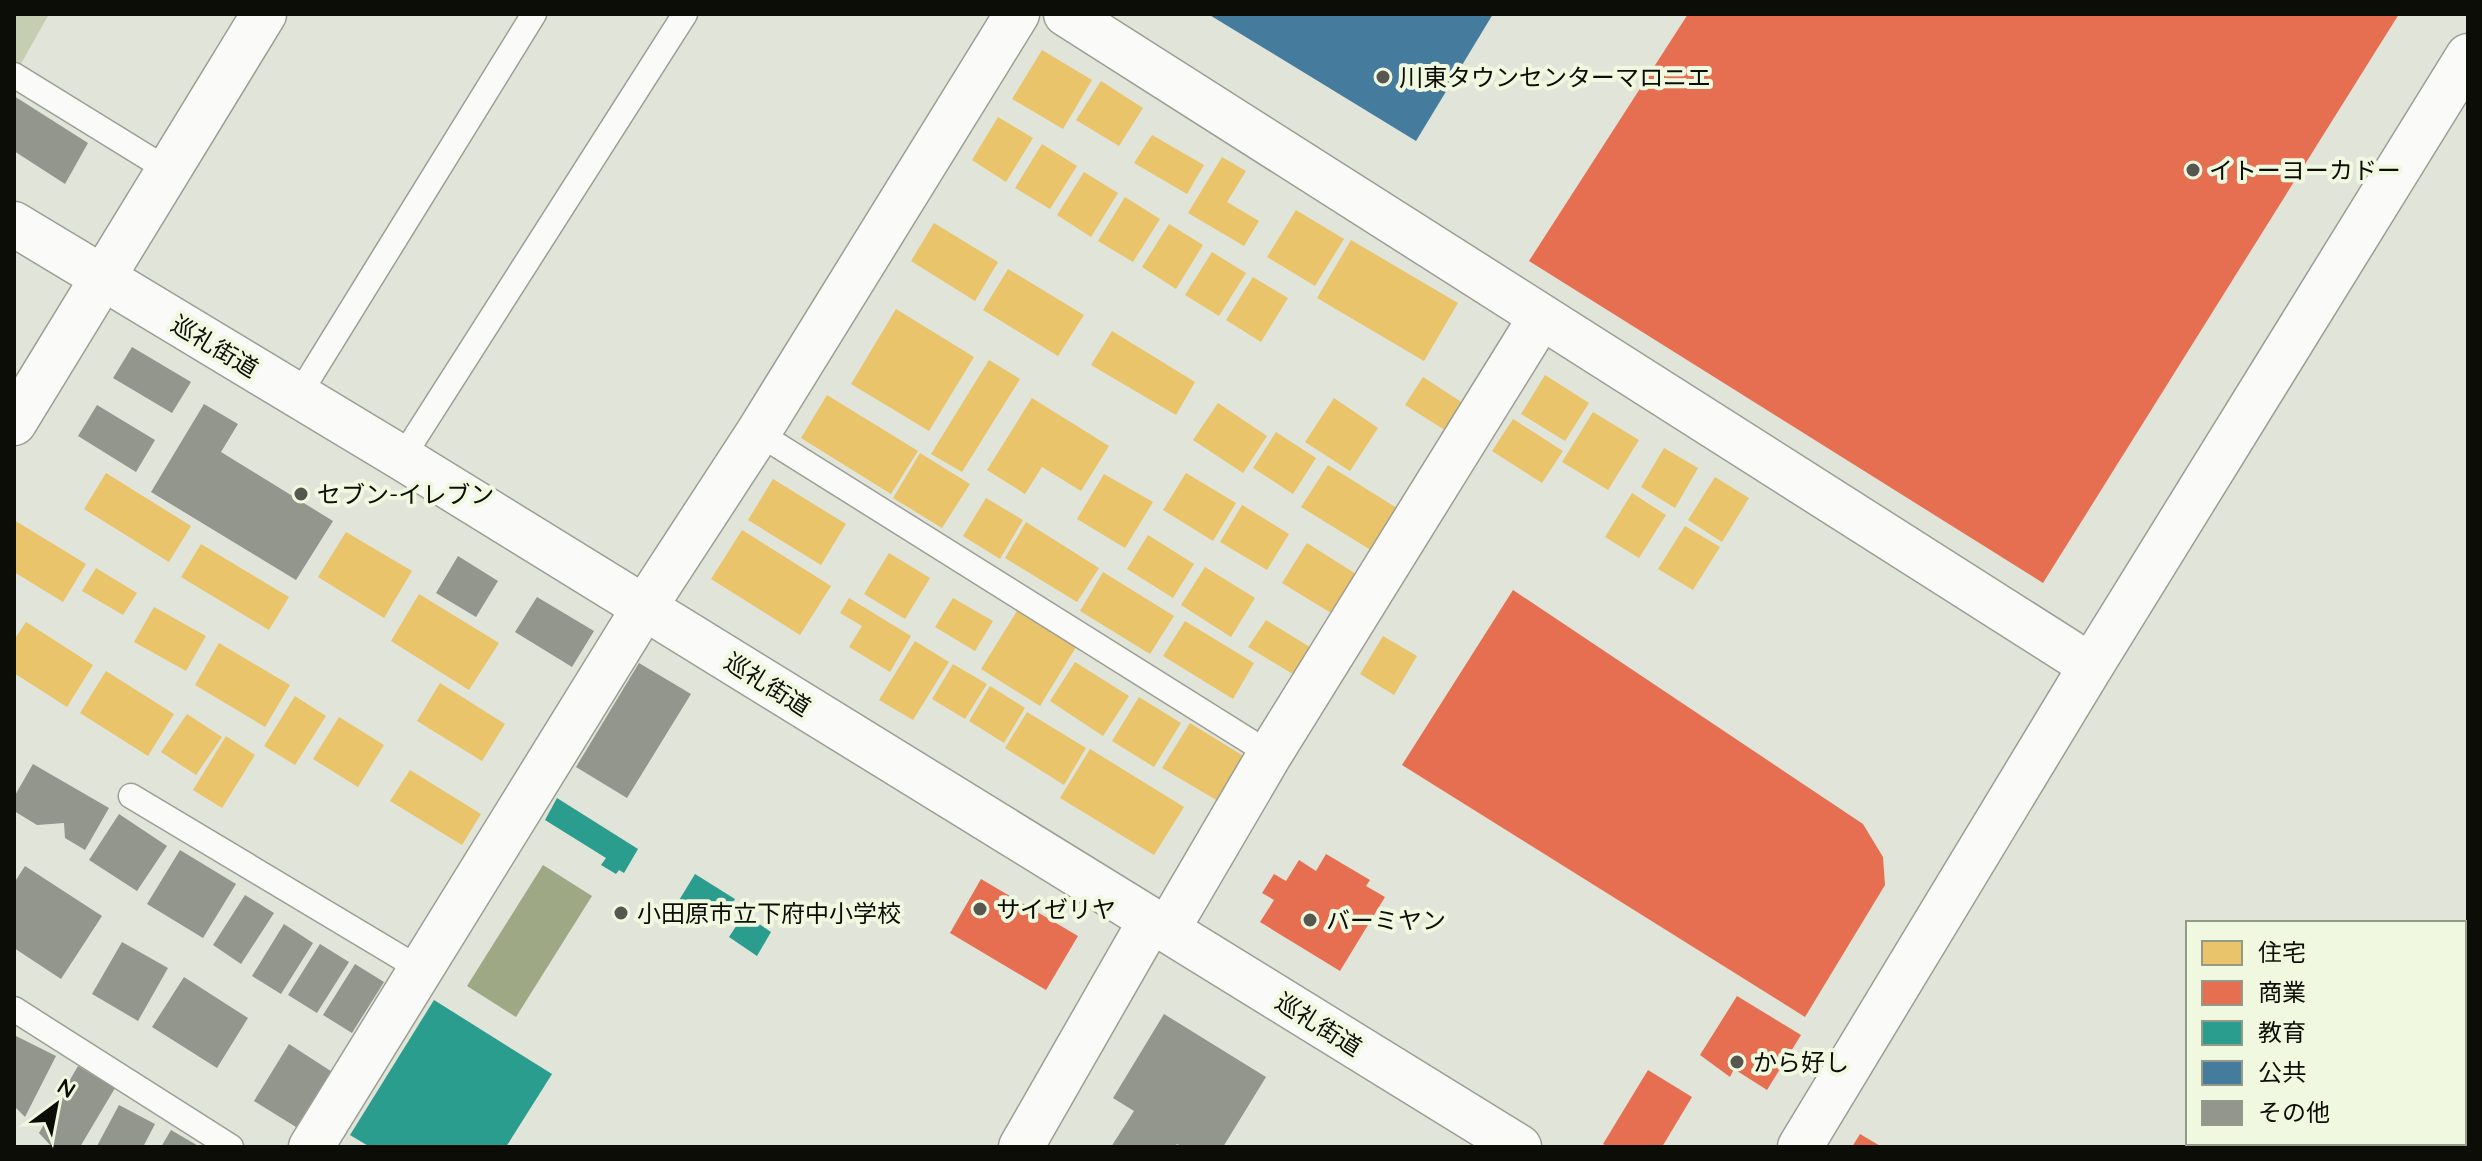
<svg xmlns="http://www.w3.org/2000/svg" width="2482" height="1161" viewBox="0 0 2482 1161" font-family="Quicksand,'Noto Sans JP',sans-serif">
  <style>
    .green { fill: #c6ceb1 }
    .water { fill: #9ea884 }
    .homes { fill: #e9c46a }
    .shops { fill: #e76f51 }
    .schools { fill: #2a9d8f }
    .public { fill: #457b9d }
    .building { fill: #93968d }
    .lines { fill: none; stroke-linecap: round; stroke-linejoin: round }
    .lane-casing { stroke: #9b9e94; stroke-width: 27 }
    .street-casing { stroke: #9b9e94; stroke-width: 47 }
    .secondary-casing { stroke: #9b9e94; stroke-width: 47 }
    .lane { stroke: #fafbf9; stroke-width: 24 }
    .street { stroke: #fafbf9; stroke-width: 44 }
    .secondary { stroke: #fafbf9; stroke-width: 44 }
    .poi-dot { fill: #565850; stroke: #f0f8df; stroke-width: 3 }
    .labels { text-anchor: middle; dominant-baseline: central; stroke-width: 8; stroke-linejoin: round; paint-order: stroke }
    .poi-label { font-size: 24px; fill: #0b0d06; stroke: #f0f8df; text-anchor: start }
    .street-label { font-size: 24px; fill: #0b0d06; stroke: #f0f8df }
  </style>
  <rect width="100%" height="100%" fill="#e1e4d8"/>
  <path class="green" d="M14,14H49L18,69L14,66Z"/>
  <path class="water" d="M543,865L592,896L516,1017L467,986Z"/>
  <g class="homes">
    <path d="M1042,50L1092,80L1063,129L1012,99Z"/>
    <path d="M1101,81L1143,108L1119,146L1076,120Z"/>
    <path d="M998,117L1033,138L1006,182L972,160Z"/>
    <path d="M1152,135L1204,165L1187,194L1134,163Z"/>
    <path d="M1042,144L1077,166L1050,209L1015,188Z"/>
    <path d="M1222,157L1246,171L1227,202L1259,221L1244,246L1188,213Z"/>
    <path d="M1084,172L1118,193L1091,237L1057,215Z"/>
    <path d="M1125,197L1160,219L1133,262L1098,241Z"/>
    <path d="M1296,210L1344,239L1315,286L1267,257Z"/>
    <path d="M934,223L998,262L975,301L911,261Z"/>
    <path d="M1169,224L1203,245L1176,289L1142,267Z"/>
    <path d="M1351,240L1458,303L1424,361L1317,298Z"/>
    <path d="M1212,252L1246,273L1219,316L1185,295Z"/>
    <path d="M1008,269L1084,315L1058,356L983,310Z"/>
    <path d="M1253,277L1288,298L1261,342L1226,320Z"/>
    <path d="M896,309L974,357L929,431L851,384Z"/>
    <path d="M1112,331L1195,382L1176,415L1091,365Z"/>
    <path d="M989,360L1020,379L962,472L931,454Z"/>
    <path d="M1545,375L1589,403L1565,441L1521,414Z"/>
    <path d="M1423,377L1466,405L1448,432L1405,405Z"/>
    <path d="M827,395L918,451L891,494L801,438Z"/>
    <path d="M1032,398L1109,446L1081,491L1042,467L1025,494L987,470Z"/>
    <path d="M1334,398L1378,428L1350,471L1305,442Z"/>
    <path d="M1218,403L1267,436L1243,473L1193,440Z"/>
    <path d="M1593,412L1639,440L1608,490L1562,462Z"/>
    <path d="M1513,419L1563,451L1542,483L1492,451Z"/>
    <path d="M1276,432L1316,458L1293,494L1253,468Z"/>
    <path d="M1664,448L1698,468L1675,508L1641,487Z"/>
    <path d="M920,453L970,484L942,528L893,498Z"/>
    <path d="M1328,465L1400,510L1374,552L1301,507Z"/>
    <path d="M106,473L191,526L169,562L84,509Z"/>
    <path d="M1186,473L1236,503L1213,541L1163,510Z"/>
    <path d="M1104,474L1153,502L1125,548L1077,519Z"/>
    <path d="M1715,477L1749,498L1722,542L1688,520Z"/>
    <path d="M773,479L846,524L821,565L748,520Z"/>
    <path d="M1632,493L1666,515L1639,558L1605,537Z"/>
    <path d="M986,498L1023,520L1000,559L963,536Z"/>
    <path d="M1242,505L1289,534L1267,570L1220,542Z"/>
    <path d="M14,520L86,564L63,602L14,572Z"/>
    <path d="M1026,522L1099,568L1077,602L1005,558Z"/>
    <path d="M1685,526L1720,547L1693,590L1658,569Z"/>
    <path d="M742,530L831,586L800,635L711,579Z"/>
    <path d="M346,532L412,571L384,618L318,577Z"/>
    <path d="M1148,535L1194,564L1173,598L1127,569Z"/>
    <path d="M1307,543L1356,574L1331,613L1282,583Z"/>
    <path d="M201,544L289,597L269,630L181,577Z"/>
    <path d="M889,553L930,578L905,619L864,594Z"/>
    <path d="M1205,567L1255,598L1231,637L1181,605Z"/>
    <path d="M96,568L137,593L123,615L82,591Z"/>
    <path d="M1103,572L1174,616L1150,654L1080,611Z"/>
    <path d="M419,594L499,643L469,690L391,641Z"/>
    <path d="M849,598L911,636L890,672L849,647L862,626L840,613Z"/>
    <path d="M953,598L993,621L975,651L935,627Z"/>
    <path d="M154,607L206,636L186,671L134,642Z"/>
    <path d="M1017,611L1076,647L1040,706L981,669Z"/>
    <path d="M1266,620L1313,649L1296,676L1248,647Z"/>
    <path d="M1185,621L1254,663L1233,699L1163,656Z"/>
    <path d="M26,622L93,665L67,707L14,673V640Z"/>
    <path d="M1383,636L1417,656L1394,695L1360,674Z"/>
    <path d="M915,641L949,662L913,720L879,700Z"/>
    <path d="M219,643L290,685L265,727L195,685Z"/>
    <path d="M1075,662L1129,696L1103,736L1050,701Z"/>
    <path d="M953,664L987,684L965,719L932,699Z"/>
    <path d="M106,671L174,714L148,756L80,713Z"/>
    <path d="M440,683L505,724L482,761L417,721Z"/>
    <path d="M990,686L1025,708L1004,743L969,721Z"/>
    <path d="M295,696L326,716L295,765L264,746Z"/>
    <path d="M1139,697L1181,723L1154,767L1112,741Z"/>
    <path d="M1027,712L1086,748L1064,785L1005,748Z"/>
    <path d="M187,714L222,737L196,775L161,752Z"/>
    <path d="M339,717L384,745L358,787L313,759Z"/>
    <path d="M1190,723L1250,760L1223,804L1162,768Z"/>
    <path d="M226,736L255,755L222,808L193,790Z"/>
    <path d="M1090,749L1184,807L1154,855L1060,798Z"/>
    <path d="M410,770L481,814L462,845L390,801Z"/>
  </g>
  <g class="shops">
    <path d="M1688,14H2399L2043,583L1529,261Z"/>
    <path d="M1513,590L1863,824L1883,857L1885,885L1805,1017L1402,765Z"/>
    <path d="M1326,854L1370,880L1366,886L1385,897L1340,971L1260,922L1274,900L1262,893L1274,874L1286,881L1299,860L1316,871Z"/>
    <path d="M981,879L1078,936L1046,990L950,933Z"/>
    <path d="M1737,996L1801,1035L1767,1090L1734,1069L1730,1077L1700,1055Z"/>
    <path d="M1648,1070L1692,1097L1662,1147H1608L1603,1144Z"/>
    <path d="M1860,1134L1882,1147H1852Z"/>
  </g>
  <g class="schools">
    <path d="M557,798L638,849L624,873L619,870L616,874L601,865L606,858L545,820Z"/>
    <path d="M695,874L735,899L718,926L678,902Z"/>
    <path d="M744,914L771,932L757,956L729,937Z"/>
    <path d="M434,1000L552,1074L506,1147H370L350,1135Z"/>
  </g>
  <path class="public" d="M1208,14H1493L1416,141Z"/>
  <g class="building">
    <path d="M14,96L88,143L65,184L14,151Z"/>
    <path d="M132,347L191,382L172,413L113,378Z"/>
    <path d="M204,404L238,424L221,452L333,521L296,580L151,492Z"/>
    <path d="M97,405L155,440L136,472L78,436Z"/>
    <path d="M458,556L498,581L476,617L436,593Z"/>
    <path d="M537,597L594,631L572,667L515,632Z"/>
    <path d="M639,663L691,694L627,798L576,767Z"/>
    <path d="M33,764L109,808L85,850L65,838L64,823L37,825L14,811V797Z"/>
    <path d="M119,814L167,846L137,891L89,860Z"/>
    <path d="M180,850L236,884L203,938L147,904Z"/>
    <path d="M25,866L102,916L61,979L14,948V883Z"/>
    <path d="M245,895L274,913L241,964L213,945Z"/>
    <path d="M284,924L313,943L281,994L252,976Z"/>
    <path d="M122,942L168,968L138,1021L92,994Z"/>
    <path d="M320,944L349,962L317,1013L288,995Z"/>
    <path d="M355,964L384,982L352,1033L323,1015Z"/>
    <path d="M184,977L248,1018L217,1068L152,1027Z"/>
    <path d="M1164,1014L1266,1077L1223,1147H1182L1177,1144L1175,1147H1111L1134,1111L1113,1098Z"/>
    <path d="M16,1036L56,1056L25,1117L14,1106V1040Z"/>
    <path d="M289,1044L340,1077L304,1132L254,1101Z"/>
    <path d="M78,1066L115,1088L80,1147H52L39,1133Z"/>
    <path d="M119,1105L155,1124L143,1147L97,1146Z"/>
    <path d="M171,1130L200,1147H161Z"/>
  </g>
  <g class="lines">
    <defs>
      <g id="lane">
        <path d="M14,75L168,170"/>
        <path d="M298,396L534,14"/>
        <path d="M758,433L1270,754"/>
        <path d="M402,458L685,14"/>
        <path d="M131,796L420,969"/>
        <path d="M14,1009L231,1147"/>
      </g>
      <g id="street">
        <path d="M14,423L264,14"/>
        <path d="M1167,930L1270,754L1541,317"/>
        <path d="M311,1147L644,608"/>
        <path d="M1021,1147L1151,920"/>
      </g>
      <g id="secondary">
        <path d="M1066,14L2091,666"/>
        <path d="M14,224L402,458L1519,1147"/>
        <path d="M644,608L758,433L1017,14"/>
        <path d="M1800,1147L2091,666L2468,56"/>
      </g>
    </defs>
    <use href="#lane" class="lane-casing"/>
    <use href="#street" class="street-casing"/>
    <use href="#secondary" class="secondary-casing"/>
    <use href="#lane" class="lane"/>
    <use href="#street" class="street"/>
    <use href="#secondary" class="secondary"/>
  </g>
  <g class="poi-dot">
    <circle cx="1383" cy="77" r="8"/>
    <circle cx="2193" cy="170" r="8"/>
    <circle cx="301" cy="494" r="8"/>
    <circle cx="980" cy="909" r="8"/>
    <circle cx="621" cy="913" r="8"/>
    <circle cx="1310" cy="920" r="8"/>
    <circle cx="1737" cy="1062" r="8"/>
  </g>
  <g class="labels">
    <g class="poi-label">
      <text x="1399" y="77">川東タウンセンターマロニエ</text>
      <text x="2209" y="170">イトーヨーカドー</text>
      <text x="317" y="494">セブン-イレブン</text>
      <text x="996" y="909">サイゼリヤ</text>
      <text x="637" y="913">小田原市立下府中小学校</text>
      <text x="1326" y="920">バーミヤン</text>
      <text x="1753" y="1062">から好し</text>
    </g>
    <g class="street-label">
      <text transform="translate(215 346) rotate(31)">巡礼街道</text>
      <text transform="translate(768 684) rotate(32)">巡礼街道</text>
      <text transform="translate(1319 1024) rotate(32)">巡礼街道</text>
    </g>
  </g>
  <rect width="2482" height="1161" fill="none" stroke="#0b0d06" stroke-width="32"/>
  <rect x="2186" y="921" width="280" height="224" fill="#f0f8df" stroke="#949a88" stroke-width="2"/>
  <rect x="2202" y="941" width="40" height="24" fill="#e9c46a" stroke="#949a88" stroke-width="2"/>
  <text x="2258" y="961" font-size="24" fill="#0b0d06">住宅</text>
  <rect x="2202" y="981" width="40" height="24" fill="#e76f51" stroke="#949a88" stroke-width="2"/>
  <text x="2258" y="1001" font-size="24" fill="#0b0d06">商業</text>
  <rect x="2202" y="1021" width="40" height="24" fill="#2a9d8f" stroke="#949a88" stroke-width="2"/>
  <text x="2258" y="1041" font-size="24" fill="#0b0d06">教育</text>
  <rect x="2202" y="1061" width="40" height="24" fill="#457b9d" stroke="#949a88" stroke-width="2"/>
  <text x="2258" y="1081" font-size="24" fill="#0b0d06">公共</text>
  <rect x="2202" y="1101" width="40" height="24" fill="#93968d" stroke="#949a88" stroke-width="2"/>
  <text x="2258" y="1121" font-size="24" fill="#0b0d06">その他</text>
  <g transform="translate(56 1105) rotate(32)" stroke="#f0f8df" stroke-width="6" paint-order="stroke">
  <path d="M0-6L14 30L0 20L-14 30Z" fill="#0b0d06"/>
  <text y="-12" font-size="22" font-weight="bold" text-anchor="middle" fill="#0b0d06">N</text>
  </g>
</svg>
